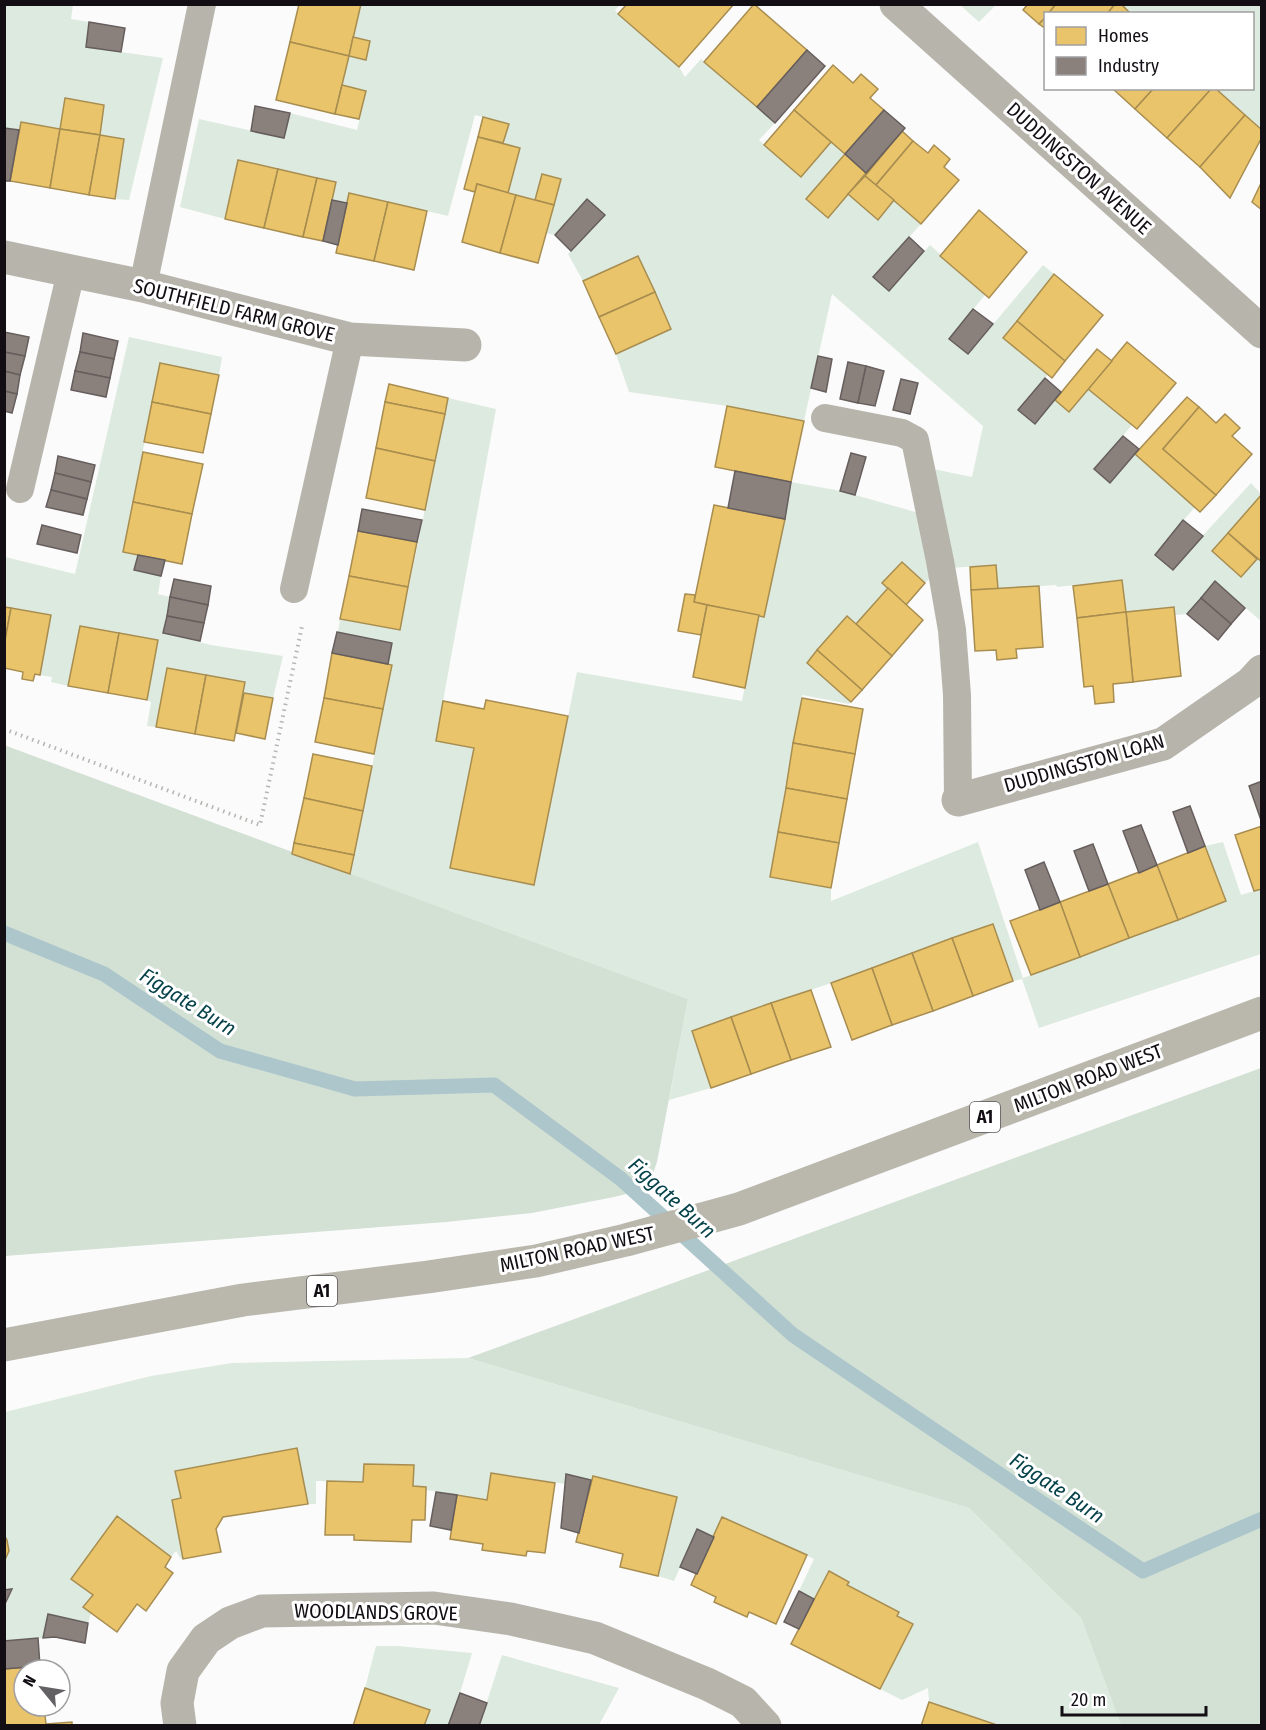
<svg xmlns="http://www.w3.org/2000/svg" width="1266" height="1730" viewBox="0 0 1266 1730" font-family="'Fira Sans Condensed',sans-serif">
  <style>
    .green { fill: #ddeadf }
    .forest { fill: #d3e0d4 }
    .homes { fill: #e9c46a; stroke: #a88d50; stroke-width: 1.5 }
    .industry { fill: #8a817c; stroke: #665e5d; stroke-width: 1.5 }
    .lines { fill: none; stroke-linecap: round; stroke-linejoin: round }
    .stream { stroke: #acc6cb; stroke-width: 15 }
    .path { stroke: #b7b5b1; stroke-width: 4; stroke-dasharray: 1.5 4.5; stroke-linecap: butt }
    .lane { stroke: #b7b5ab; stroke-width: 28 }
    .street { stroke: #b7b5ab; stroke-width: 33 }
    .primary { stroke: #bab7ad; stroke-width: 33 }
    .labels { text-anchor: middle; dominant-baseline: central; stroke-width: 6; stroke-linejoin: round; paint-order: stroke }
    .shield { fill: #fff; stroke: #59565a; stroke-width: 1.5 }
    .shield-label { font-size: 18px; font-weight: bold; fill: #120e14 }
    .street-label { font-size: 20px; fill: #120e14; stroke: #fff }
    .water-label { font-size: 21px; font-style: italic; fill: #06424a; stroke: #fff }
  </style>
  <rect width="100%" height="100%" fill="#fcfbfc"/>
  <g class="green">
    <path d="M4,5H73L71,19L89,22L86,47L163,58L129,200L115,199L124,139L100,135L104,105L65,98L60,129L21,122L19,130L5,128Z"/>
    <path d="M361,5H620L615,10L618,14L679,67L685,77L701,59L775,123L759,140L800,176L831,142L845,154L806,199L827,218L848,194L878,220L894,200L921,224L873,277L889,291L930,245L985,295L949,339L968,354L1043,265L1054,274L1003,337L1048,374L1018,410L1035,423L1055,400L1069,412L1088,389L1132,425L1094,469L1111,482L1135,454L1195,507L1155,554L1172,569L1251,483L1261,494L1212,551L1241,577L1257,559L1261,562V621L1215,582L1187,614L1175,615L1126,612L1122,580L1057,587L1056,585L998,589L996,565L950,568L933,469L972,477L983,426L832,294L804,421L727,406L629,392L616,354L671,328L638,256L583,281L568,254L605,215L587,200L555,235L546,233L561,179L542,174L535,200L508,193L519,148L503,143L508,124L475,115L448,216L350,193L347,203L332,200L336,182L239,160L225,219L180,207L199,119L284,138L290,113L357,130L366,91L342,85L349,56L366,60L370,42L353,37Z"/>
    <path d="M960,5H996L979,22Z"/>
    <path d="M1121,5H1261V130L1215,89L1252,88V14L1131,13Z"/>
    <path d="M129,337L222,357L219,375L160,364L123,551L138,555L135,570L161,576L158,594L170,597L163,633L211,645L283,656L273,698L244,693L245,682L167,668L156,727L147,726L151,702L147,700L158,640L80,626L68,686L51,682L52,677L40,675L51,615L5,607V557L75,574Z"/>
    <path d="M448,398L496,409L436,740L474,748L450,868L534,885L577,672L742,701L759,615L764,616L791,482L841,491L919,513L930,578L925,583L901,562L882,583L888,588L856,624L847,616L807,663L851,702L849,704L802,695L770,877L831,888V901L978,842L1023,978L1226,901L1205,846L1223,842L1241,895L1261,889V954L1039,1028L1022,979L1013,981L993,924L831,983L692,1031L711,1088L669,1100L688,999L351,874L392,665L388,664L391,643L338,632L340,619L400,630Z"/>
    <path d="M468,1358L969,1508L1081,1618L1121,1725H1000L929,1702L928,1688L902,1700L880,1689L912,1624L897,1616L899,1612L847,1585L849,1581L829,1571L814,1599L799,1591L814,1559L723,1517L714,1537L697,1529L674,1581L658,1576L677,1497L594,1476L591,1480L566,1474L565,1484L491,1473L487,1500L426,1490V1487L413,1486V1465L364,1464L363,1482L316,1481V1504H308L297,1448L176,1471L181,1498L172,1500L183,1559H181L176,1551L171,1557L116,1517L71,1579L93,1595L84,1607L91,1613L88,1623L48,1614L43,1638L5,1641V1606L12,1589L5,1590C5,1582 3,1573 5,1564C6,1552 13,1549 5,1535V1412L151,1376L232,1363Z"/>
    <path d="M376,1646H398L472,1653L460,1693L448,1725H424L429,1709L365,1688Z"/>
    <path d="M502,1655L619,1688L599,1725L479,1726Z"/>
  </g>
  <g class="forest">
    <path d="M4,745L688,999L657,1162L651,1179L642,1190L614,1197L532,1213L446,1222L5,1256Z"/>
    <path d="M1261,1068V1725H1121L1081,1618L969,1508L468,1358Z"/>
  </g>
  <g class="homes">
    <path d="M299,4H361L349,56L290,42Z"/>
    <path d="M627,4H734L679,67L618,14Z"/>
    <path d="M754,4L807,50L757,107L704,62Z"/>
    <path d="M1028,4H1056L1048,14H1046V17L1039,24L1023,10Z"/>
    <path d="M1056,4H1115L1107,14H1048Z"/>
    <path d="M1115,4H1121L1131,14H1107Z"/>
    <path d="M1046,17V29L1039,24Z"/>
    <path d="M353,37L370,41L366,60L349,56Z"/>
    <path d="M290,42L349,56L335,114L276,100Z"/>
    <path d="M833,65L853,83L861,74L878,89L870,98L884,110L845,154L794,110Z"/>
    <path d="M342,85L366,91L359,119L335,114Z"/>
    <path d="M1112,88H1154L1135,109Z"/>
    <path d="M1154,88H1212L1167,138L1135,109Z"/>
    <path d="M1212,88H1215L1245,115L1200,167L1167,138Z"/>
    <path d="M65,98L104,105L100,135L60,129Z"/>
    <path d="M794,110L831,142L801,177L764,145Z"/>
    <path d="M1245,115L1262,130V137L1230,198L1200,167Z"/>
    <path d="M483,117L509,124L503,143L478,137Z"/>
    <path d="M21,122L60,129L50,188L10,181Z"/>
    <path d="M60,129L100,135L89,195L50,188Z"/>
    <path d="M902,131L913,141L876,185L865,176Z"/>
    <path d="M100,135L124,139L115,199L89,195Z"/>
    <path d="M478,137L520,148L508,193L477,184L475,192L464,189Z"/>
    <path d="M913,141L928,153L934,145L950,159L944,167L959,180L921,224L876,185Z"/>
    <path d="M845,154L866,173L828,218L806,199Z"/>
    <path d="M238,160L278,169L264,228L225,219Z"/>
    <path d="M278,169L317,178L303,237L264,228Z"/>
    <path d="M542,174L561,179L554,205L535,200Z"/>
    <path d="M865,176L894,200L878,220L848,194Z"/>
    <path d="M317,178L336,182L323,241L303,237Z"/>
    <path d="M1262,181V210L1252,202Z"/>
    <path d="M477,184L516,195L500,253L462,242Z"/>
    <path d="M349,193L388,202L374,261L336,253Z"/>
    <path d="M516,195L554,205L538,263L500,253Z"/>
    <path d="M388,202L427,211L414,270L374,261Z"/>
    <path d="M979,210L1027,252L989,298L940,256Z"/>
    <path d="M638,256L655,292L599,317L583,281Z"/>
    <path d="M1054,274L1103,315L1065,361L1017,321Z"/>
    <path d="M655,292L671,329L616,354L599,317Z"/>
    <path d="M1017,321L1065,361L1052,378L1003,338Z"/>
    <path d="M1127,342L1176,383L1137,429L1088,389Z"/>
    <path d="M1097,349L1112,361L1069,412L1055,400Z"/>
    <path d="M160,363L219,375L211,414L152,402Z"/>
    <path d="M389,384L448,398L445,414L385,402Z"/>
    <path d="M1187,397L1199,407L1163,449L1216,495L1200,512L1135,454Z"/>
    <path d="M152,402L211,414L203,453L144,442Z"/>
    <path d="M385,402L445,414L435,461L376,448Z"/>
    <path d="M727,406L804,421L791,482L715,467Z"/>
    <path d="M1199,407L1216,423L1225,414L1240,428L1232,436L1252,454L1216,495L1163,449Z"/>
    <path d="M376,448L435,461L425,510L366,498Z"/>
    <path d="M143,452L203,464L192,514L133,502Z"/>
    <path d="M1262,494V562L1228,533Z"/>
    <path d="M133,502L192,514L182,564L123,552Z"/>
    <path d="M714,505L785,519L764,617L694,602Z"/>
    <path d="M358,531L417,542L408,587L349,576Z"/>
    <path d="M1228,533L1257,559L1241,577L1212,551Z"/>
    <path d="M902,562L925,583L906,605L882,583Z"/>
    <path d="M996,565L998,589L971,590L970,567Z"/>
    <path d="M349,576L408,587L400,630L340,619Z"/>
    <path d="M1122,580L1126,612L1077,618L1073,586Z"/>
    <path d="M1039,586L1043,647L1016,649L1017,658L997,660L996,650L975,651L971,590Z"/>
    <path d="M888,588L923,620L892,656L856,624Z"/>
    <path d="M685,594L695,595L694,602L707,605L701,635L678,631Z"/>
    <path d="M707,605L759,615L745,688L693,677Z"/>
    <path d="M4,607L11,608L4,646Z"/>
    <path d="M1174,607L1181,676L1133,682L1126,612Z"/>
    <path d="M11,608L51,615L40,675L35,674L33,681L22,679L23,672L4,668V646Z"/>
    <path d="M1126,612L1133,682L1113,684L1114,702L1095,704L1093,686L1084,687L1077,618Z"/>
    <path d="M847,616L892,656L862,690L817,650Z"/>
    <path d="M80,626L119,633L108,693L68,686Z"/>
    <path d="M119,633L158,640L147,700L108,693Z"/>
    <path d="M817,650L862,690L851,702L807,663Z"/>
    <path d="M332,653L392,665L383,709L324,698Z"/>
    <path d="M167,668L206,675L195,734L156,727Z"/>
    <path d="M206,675L245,682L234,741L195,734Z"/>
    <path d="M244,693L273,698L265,739L236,733Z"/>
    <path d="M324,698L383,709L374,754L315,742Z"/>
    <path d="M802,698L863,709L855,754L793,743Z"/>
    <path d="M486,700L568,716L534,885L450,868L474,748L436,741L443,701L484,709Z"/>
    <path d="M793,743L855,754L847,799L786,788Z"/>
    <path d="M313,754L372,766L363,811L304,798Z"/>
    <path d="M786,788L847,799L839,843L778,832Z"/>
    <path d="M304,798L363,811L354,855L294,843Z"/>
    <path d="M1262,826V889L1254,891L1235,835Z"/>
    <path d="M778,832L839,843L831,888L770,877Z"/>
    <path d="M294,843L354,855L350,874L292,854Z"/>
    <path d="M1205,846L1226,901L1178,920L1157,865Z"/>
    <path d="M1157,865L1178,920L1129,938L1108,884Z"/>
    <path d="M1108,884L1129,938L1080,957L1060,902Z"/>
    <path d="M1060,902L1080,957L1031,975L1010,921Z"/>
    <path d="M993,924L1013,981L973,996L952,938Z"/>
    <path d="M952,938L973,996L933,1011L912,953Z"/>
    <path d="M912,953L933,1011L892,1025L872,968Z"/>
    <path d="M872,968L892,1025L852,1040L831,983Z"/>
    <path d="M811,990L831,1047L791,1060L771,1003Z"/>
    <path d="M771,1003L791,1060L751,1074L731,1017Z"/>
    <path d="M731,1017L751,1074L711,1088L692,1031Z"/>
    <path d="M297,1448L308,1504L223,1517L216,1529L221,1552L183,1559L172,1500L181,1498L175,1471Z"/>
    <path d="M364,1464L414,1465L413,1486L426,1487V1490L425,1520H412L411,1542L354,1540V1535H325L327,1481L363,1482Z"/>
    <path d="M491,1473L555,1483L545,1553L527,1551L526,1556L482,1550L483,1544L450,1539L457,1495L487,1500Z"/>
    <path d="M593,1476L677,1497L658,1576L620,1567L623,1554L576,1542Z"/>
    <path d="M117,1516L171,1557L165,1567L173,1573L146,1611L137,1604L117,1632L83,1607L93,1595L71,1579Z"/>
    <path d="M722,1517L807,1555L776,1624L749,1612L747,1617L714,1602L716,1597L691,1585Z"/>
    <path d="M4,1535L7,1540L9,1551L4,1562Z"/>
    <path d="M829,1571L849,1582L847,1585L899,1612L897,1616L913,1624L880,1689L791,1644Z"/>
    <path d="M40,1666L41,1670H24V1706H44L46,1724L72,1722V1726H4V1669Z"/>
    <path d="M365,1688L430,1710L424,1726H353Z"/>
    <path d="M929,1702L1000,1726H921Z"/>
  </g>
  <g class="industry">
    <path d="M89,22L125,28L121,52L86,47Z"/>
    <path d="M807,50L825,66L775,123L757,107Z"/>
    <path d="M255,106L290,113L284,138L251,131Z"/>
    <path d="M884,110L905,128L866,173L845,154Z"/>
    <path d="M4,128L19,130L10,181H4Z"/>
    <path d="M587,199L605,215L571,251L555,235Z"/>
    <path d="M332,200L347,203L338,245L323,241Z"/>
    <path d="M909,237L924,251L889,291L873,277Z"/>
    <path d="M973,309L993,324L968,354L949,339Z"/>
    <path d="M4,332L29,337L25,356L4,352Z"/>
    <path d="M83,333L118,341L114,359L80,352Z"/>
    <path d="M4,352L25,356L20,375L4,371Z"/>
    <path d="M80,352L114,359L110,378L75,371Z"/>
    <path d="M818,356L832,359L826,392L811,388Z"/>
    <path d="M848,362L866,366L858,403L840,399Z"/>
    <path d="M866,366L884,371L875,406L858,403Z"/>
    <path d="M4,371L20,375L17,394L4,391Z"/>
    <path d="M75,371L110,378L106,397L71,390Z"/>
    <path d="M1045,378L1061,392L1035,424L1018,410Z"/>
    <path d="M901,379L918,383L910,414L893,410Z"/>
    <path d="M4,391L17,394L12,413L4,411Z"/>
    <path d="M1123,436L1139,449L1110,483L1094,469Z"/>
    <path d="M851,453L866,457L855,495L840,491Z"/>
    <path d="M58,456L95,465L91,482L55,473Z"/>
    <path d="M735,471L791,482L785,519L728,508Z"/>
    <path d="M55,473L91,482L87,499L51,490Z"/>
    <path d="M51,490L87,499L83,515L46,507Z"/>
    <path d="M362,509L422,520L417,542L358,531Z"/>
    <path d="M1183,520L1203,536L1173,570L1155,555Z"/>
    <path d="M42,525L81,535L77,553L37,544Z"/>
    <path d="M138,555L165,560L161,576L134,570Z"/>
    <path d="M174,579L211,586L208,605L170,597Z"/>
    <path d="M1215,581L1245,608L1231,624L1201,598Z"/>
    <path d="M170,597L208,605L204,623L167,616Z"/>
    <path d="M1201,598L1231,624L1218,640L1187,614Z"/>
    <path d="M167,616L204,623L200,641L163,633Z"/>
    <path d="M337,632L392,643L388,664L332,653Z"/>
    <path d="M1262,781V823L1249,786Z"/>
    <path d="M1190,806L1205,846L1188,853L1173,812Z"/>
    <path d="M1141,825L1157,865L1139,873L1123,831Z"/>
    <path d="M1093,844L1108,884L1089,891L1074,851Z"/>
    <path d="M1044,862L1060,902L1040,910L1025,870Z"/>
    <path d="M566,1474L591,1480L579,1533L561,1528Z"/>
    <path d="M436,1492L457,1495L451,1530L430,1526Z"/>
    <path d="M697,1529L714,1537L697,1574L680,1567Z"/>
    <path d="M12,1589L4,1606V1590Z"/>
    <path d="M799,1591L814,1599L799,1629L784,1622Z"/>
    <path d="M48,1614L88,1623L85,1643L55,1637L43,1638Z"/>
    <path d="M38,1638L40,1666L4,1669V1641Z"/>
    <path d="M460,1693L487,1703L479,1726H448Z"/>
  </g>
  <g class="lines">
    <path class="stream" d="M4,933L104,974L220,1051L355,1089L494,1085L621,1179L793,1335L1143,1571L1262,1519"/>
    <path class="path" d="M4,729L260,825L302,626"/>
    <g class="lane">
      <path d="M143,286L202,4"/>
      <path d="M825,418L902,433L915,440L940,561L952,630L957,695L958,800"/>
      <path d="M20,489L71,272"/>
      <path d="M294,589L350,339"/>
    </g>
    <g class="street">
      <path d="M896,4L1262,332"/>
      <path d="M4,257L143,286L350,339L465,345"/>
      <path d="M958,800L1163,744L1251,683L1262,671"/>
      <path d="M180,1726L177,1703L183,1671L206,1639L230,1623L262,1611L434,1608L511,1619L595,1638L707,1684L743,1702L765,1726"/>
    </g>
    <path class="primary" d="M4,1345L243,1300L428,1277L536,1261L626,1240L739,1209L1262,1013"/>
  </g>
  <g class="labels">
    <g class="shield">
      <rect x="970" y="1102" width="30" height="30" rx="4.5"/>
      <rect x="307" y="1276" width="30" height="30" rx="4.5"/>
    </g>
    <g class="shield-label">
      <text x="985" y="1117">A1</text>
      <text x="322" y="1291">A1</text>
    </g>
    <g class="street-label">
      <text transform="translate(1079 168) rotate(42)">DUDDINGSTON AVENUE</text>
      <text transform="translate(234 310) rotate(14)">SOUTHFIELD FARM GROVE</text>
      <text transform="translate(1084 763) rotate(-16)">DUDDINGSTON LOAN</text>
      <text transform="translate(1088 1078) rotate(-21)">MILTON ROAD WEST</text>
      <text transform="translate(577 1249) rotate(-12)">MILTON ROAD WEST</text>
      <text transform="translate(376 1612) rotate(1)">WOODLANDS GROVE</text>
    </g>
    <g class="water-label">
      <text transform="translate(188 1002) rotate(32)">Figgate Burn</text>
      <text transform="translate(672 1198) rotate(42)">Figgate Burn</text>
      <text transform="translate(1057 1488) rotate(34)">Figgate Burn</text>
    </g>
  </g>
  <rect width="1266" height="1730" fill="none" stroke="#120e14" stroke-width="12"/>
  <rect x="1044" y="12" width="210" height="78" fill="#ffffff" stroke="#a09fa1" stroke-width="1.5"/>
  <rect x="1056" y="27" width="30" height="18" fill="#e9c46a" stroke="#a09fa1" stroke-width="1.5"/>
  <text x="1098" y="42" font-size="18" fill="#120e14">Homes</text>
  <rect x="1056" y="57" width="30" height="18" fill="#8a817c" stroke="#a09fa1" stroke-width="1.5"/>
  <text x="1098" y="72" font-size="18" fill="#120e14">Industry</text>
  <g transform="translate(42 1688) rotate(300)"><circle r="28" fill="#ffffff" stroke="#a09fa1" stroke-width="1.5"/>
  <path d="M0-4.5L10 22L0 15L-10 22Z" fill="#646165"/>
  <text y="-9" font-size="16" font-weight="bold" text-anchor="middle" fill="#120e14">N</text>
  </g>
  <path d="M1062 1706v9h144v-9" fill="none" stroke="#120e14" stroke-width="3"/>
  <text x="1071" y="1706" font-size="18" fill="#120e14" stroke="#ffffff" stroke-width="4.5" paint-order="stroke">20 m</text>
</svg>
